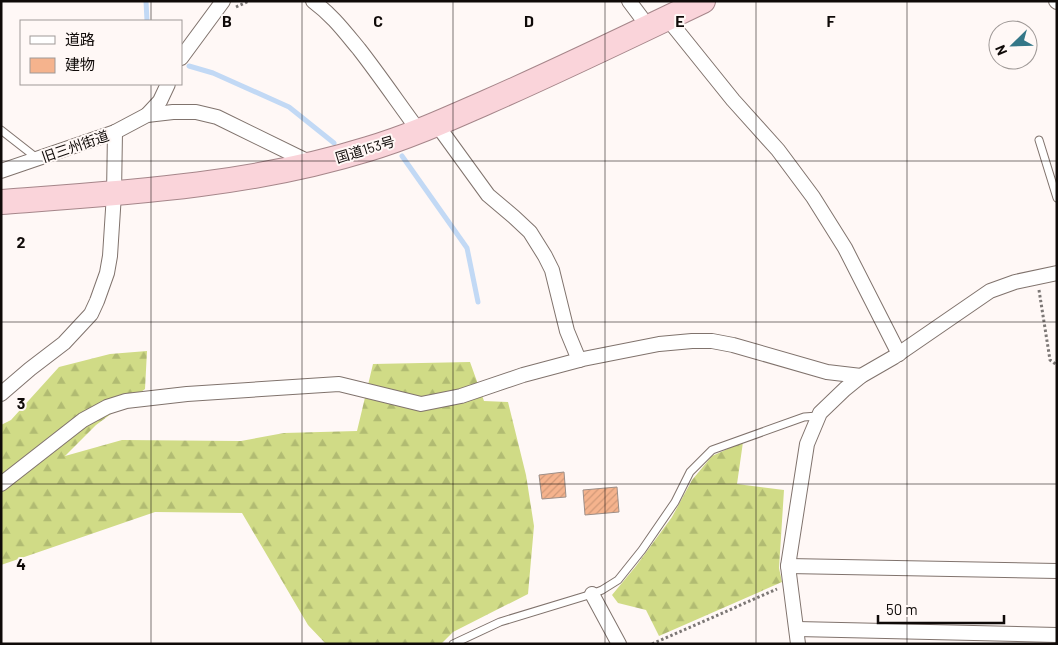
<svg xmlns="http://www.w3.org/2000/svg" width="1058" height="645" viewBox="0 0 1058 645" font-family="Barlow,'Noto Sans JP',sans-serif">
  <style>
    .forest { fill: url(#forest-firs) }
    .lines { fill: none; stroke-linecap: round; stroke-linejoin: round }
    .stream { stroke: #c2d9f5; stroke-width: 5 }
    .building { fill: url(#building-hatch); stroke: #9d8f88 }
    .service-casing { stroke: #80736d; stroke-width: 9 }
    .minor-casing { stroke: #80736d; stroke-width: 16 }
    .trunk-casing { stroke: #a6868a; stroke-width: 26 }
    .path { stroke: #7c7775; stroke-width: 3; stroke-dasharray: 2.5 2.5; stroke-linecap: butt }
    .service { stroke: #fff; stroke-width: 7 }
    .minor { stroke: #fff; stroke-width: 14 }
    .trunk { stroke: #fad4da; stroke-width: 24 }
    .grid { fill: none; stroke: #0f0a08; stroke-width: 1; stroke-opacity: 0.55 }
    .labels { text-anchor: middle; dominant-baseline: central; stroke-width: 4; stroke-linejoin: round; paint-order: stroke }
    .street-label { font-size: 14px; fill: #0f0a08; stroke: #fff8f6 }
    .grid-label { font-size: 16px; text-anchor: middle; font-weight: bold; fill: #0f0a08; stroke: #fff8f6; stroke-width: 4; stroke-linejoin: round; paint-order: stroke }
  </style>
  <defs>
    <pattern id="forest-firs" width="22" height="20" patternUnits="userSpaceOnUse" patternTransform="scale(1.25)"><rect width="22" height="20" fill="#d0db86"/><path d="M5 1l3.5 6h-7zM16 11l3.5 6h-7z" fill="#b1bb72"/></pattern>
    <pattern id="building-hatch" width="6" height="6" patternUnits="userSpaceOnUse" patternTransform="scale(1.25)"><rect width="6" height="6" fill="#f5b38d"/><path d="M-1 1l2-2M0 6l6-6M5 7l2-2" fill="none" stroke="#d19978"/></pattern>
  </defs>
  <rect width="100%" height="100%" fill="#fff8f6"/>
  <g class="forest">
    <path d="M147,351L145,389L96,425L65,456L122,440L241,441L284,433L357,431L373,364L470,362L484,401L508,402L526,475L534,526L528,594L453,632L441,644H326L308,625L242,513L155,512L1,565V425L11,420L59,367L110,354Z"/>
    <path d="M743,442L737,484L784,490L779,568L782,582L659,636L646,610L618,603L612,595L636,566L672,517L692,480L712,456Z"/>
  </g>
  <g class="lines">
    <g class="stream">
      <path d="M146,1L147,21"/>
      <path d="M189,66L213,73L289,107L334,143"/>
      <path d="M402,156L467,248L478,302"/>
    </g>
  </g>
  <g class="building">
    <path d="M564,472L566,497L542,499L539,475Z"/>
    <path d="M617,487L619,512L585,515L583,490Z"/>
  </g>
  <g class="lines">
    <defs>
      <g id="service">
        <path d="M1,130L38,159"/>
        <path d="M1039,140L1057,198"/>
        <path d="M453,644L500,622L592,594L602,590L618,580L642,550L675,502L690,472L712,450L804,417L818,416"/>
      </g>
      <g id="minor">
        <path d="M313,1C332,15 344,31 359,49C380,76 399,104 419,131"/>
        <path d="M629,1L641,17L647,28"/>
        <path d="M1056,1L1057,2"/>
        <path d="M667,18L733,100L778,150L813,197L845,248L899,354"/>
        <path d="M181,58L223,1"/>
        <path d="M147,115L160,101L168,84"/>
        <path d="M437,124L443,133L488,195L514,217L530,232L545,256L552,270L567,331L579,360"/>
        <path d="M1,171L115,132L147,115L173,112H196L217,117L311,163"/>
        <path d="M1,394L30,369L64,343L91,314L97,301L107,273L110,256L114,194L115,132"/>
        <path d="M1,484L83,420L107,407L126,401L187,394L339,384L421,404L461,396L523,375L583,359L659,344L692,341H712L733,345L827,372L861,376"/>
        <path d="M788,566L1057,571"/>
        <path d="M592,594L619,644"/>
        <path d="M797,629L1057,635"/>
        <path d="M798,644L788,566L807,444L820,413L845,389L861,376L894,357L990,291L1015,282L1057,273"/>
      </g>
      <path id="trunk" d="M1,202C124,193 249,186 368,149C409,137 448,119 487,102C560,70 632,35 703,1"/>
    </defs>
    <use href="#service" class="service-casing"/>
    <use href="#minor" class="minor-casing"/>
    <use href="#trunk" class="trunk-casing"/>
    <g class="path">
      <path d="M236,7L249,1"/>
      <path d="M1039,290L1050,360L1057,365"/>
      <path d="M652,644L777,589"/>
    </g>
    <use href="#service" class="service"/>
    <use href="#minor" class="minor"/>
    <use href="#trunk" class="trunk"/>
  </g>
  <path class="grid" d="M151,1V21M302,1V644M453,1V644M605,1V644M756,1V644M907,1V644M151,84V644M1,161H1057M1,322H1057M1,484H1057"/>
  <g class="labels">
    <g class="street-label">
      <text transform="translate(75 146) rotate(-19)">旧三州街道</text>
      <text transform="translate(365 149) rotate(-17)">国道153号</text>
    </g>
  </g>
  <g class="grid-label">
    <text x="227" y="27">B</text>
    <text x="378" y="27">C</text>
    <text x="529" y="27">D</text>
    <text x="680" y="27">E</text>
    <text x="831" y="27">F</text>
    <text x="21" y="248">2</text>
    <text x="21" y="409">3</text>
    <text x="21" y="570">4</text>
  </g>
  <rect width="1058" height="645" fill="none" stroke="#0f0a08" stroke-width="5"/>
  <rect x="20" y="20" width="162" height="65" fill="#fff8f6" stroke="#9f9997"/>
  <rect x="30" y="36" width="25" height="8" fill="#ffffff" stroke="#9f9997"/>
  <text x="65" y="45" font-size="15" fill="#0f0a08">道路</text>
  <rect x="30" y="58" width="25" height="15" fill="#f5b38d" stroke="#9f9997"/>
  <text x="65" y="70" font-size="15" fill="#0f0a08">建物</text>
  <g transform="translate(1013 45) rotate(247)"><circle r="24" fill="#fff8f6" stroke="#9f9997"/>
  <path d="M0-4L9 19L0 12L-9 19Z" fill="#347788"/>
  <text y="-8" font-size="14" font-weight="bold" text-anchor="middle" fill="#0f0a08">N</text>
  </g>
  <path d="M878 615v8h126v-8" fill="none" stroke="#0f0a08" stroke-width="2.5"/>
  <text x="886" y="615" font-size="15" fill="#0f0a08" stroke="#fff8f6" stroke-width="4" paint-order="stroke">50 m</text>
</svg>
